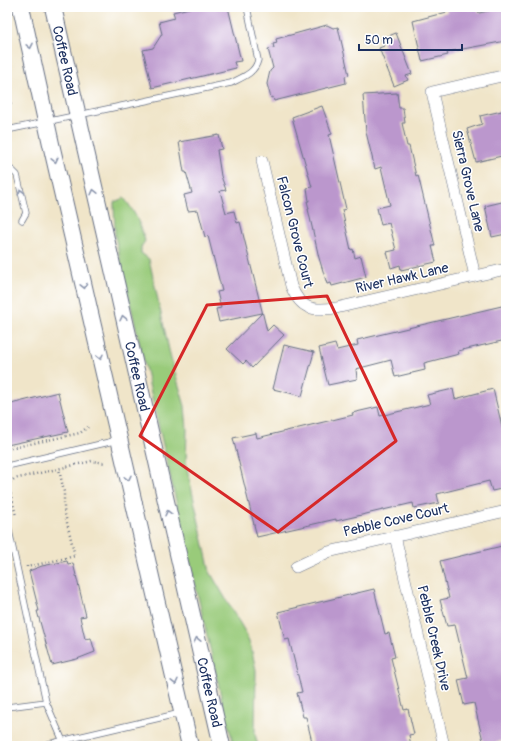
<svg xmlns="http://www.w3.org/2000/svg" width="513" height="753" viewBox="0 0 513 753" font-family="Pangolin,sans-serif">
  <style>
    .green { fill: #99cb7a; stroke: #5a7d6c }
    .building { fill: #bb97cd }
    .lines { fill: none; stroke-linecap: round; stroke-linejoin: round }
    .service-casing { stroke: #666f83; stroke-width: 7 }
    .minor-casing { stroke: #666f83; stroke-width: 12 }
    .secondary-casing { stroke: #666f83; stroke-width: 18 }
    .path { stroke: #666f83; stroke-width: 2.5; stroke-dasharray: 1 3; stroke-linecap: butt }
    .service { stroke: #fff; stroke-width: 5.5 }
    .minor { stroke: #fff; stroke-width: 11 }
    .secondary { stroke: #fff; stroke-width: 16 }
    .oneway { stroke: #8d97ae }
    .marked { fill: none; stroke: #d62828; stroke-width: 3; stroke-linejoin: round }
    .labels { text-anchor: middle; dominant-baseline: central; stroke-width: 3; stroke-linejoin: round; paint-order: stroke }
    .street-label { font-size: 14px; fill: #1b2f5e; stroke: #fff }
  </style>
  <rect width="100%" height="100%" fill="#fff"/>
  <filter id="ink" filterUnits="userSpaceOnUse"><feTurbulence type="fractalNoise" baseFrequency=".025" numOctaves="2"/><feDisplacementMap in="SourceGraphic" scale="8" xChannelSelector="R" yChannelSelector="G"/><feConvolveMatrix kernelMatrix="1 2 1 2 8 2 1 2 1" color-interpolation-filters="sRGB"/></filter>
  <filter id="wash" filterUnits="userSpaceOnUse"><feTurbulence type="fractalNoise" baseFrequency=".012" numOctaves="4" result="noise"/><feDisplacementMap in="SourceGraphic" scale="16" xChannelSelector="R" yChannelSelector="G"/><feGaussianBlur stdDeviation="0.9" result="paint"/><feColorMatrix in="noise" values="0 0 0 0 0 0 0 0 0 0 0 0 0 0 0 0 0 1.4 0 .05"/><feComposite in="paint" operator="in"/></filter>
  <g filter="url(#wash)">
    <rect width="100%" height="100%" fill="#f0e5c9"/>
    <path class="green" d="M124,198C135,212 141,225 145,241L141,247V253L149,259L171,359L185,406L187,429L186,464L210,572L244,630L251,647L256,670L255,734L258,746H234L224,709L115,237L114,202Z"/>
    <g id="blocks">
      <g class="building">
        <path d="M193,7H228L241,61L234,62L236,68L152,88L143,50L153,48L162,34L159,22L175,18L173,12Z"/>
        <path d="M458,7H477L479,13L506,7V41L452,51L447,53L448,55L422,61L413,21L447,12L446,10Z"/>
        <path d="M327,25L333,28L338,27L349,75L345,76L346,83L274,101L273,97L271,98L267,84L270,71L273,68L268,49L274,48L273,44L277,43L276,39Z"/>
        <path d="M396,33L412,74L406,76L408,80L394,86L379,48L384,46L381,39Z"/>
        <path d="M397,93L399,108H403L405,123H402L407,146H409L416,176L418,175L435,246H432L436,262L401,270L400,265L391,268L387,252L396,250L389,223L381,225L377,208L390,205L381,167L375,169L366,132L363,95Z"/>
        <path d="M322,106L332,134L329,135L346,209L342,210L351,250L353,249L355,258L361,256L366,277L332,286L331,283L327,284L319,258L308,209H309L307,201H309L307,188L312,187L292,117Z"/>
        <path d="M506,110V155L476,162L467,129L482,124L480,116Z"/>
        <path d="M219,135L222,149L217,150L221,176L226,190L220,191L226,213L234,211L237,223L240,222L267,331L273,325L284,335L252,368L246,361L243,364L227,349L262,313L219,322L216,309L221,308L217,292L222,291L208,236L205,237L198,210L188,211L184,195L192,193L186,172H184L179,142Z"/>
        <path d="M506,201V234L492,237L485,206Z"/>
        <path d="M506,305V340L458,351L459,354L424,363L425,370L395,377L391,360L356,369L357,379L328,385L319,348L335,344L337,350L358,345L357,340Z"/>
        <path d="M284,345L314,352L302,396L273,389Z"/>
        <path d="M453,389L455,399L493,389L506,443V488L492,491L489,481L437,494L439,503L414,508L413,503L336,521V519L257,537L233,438L256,433L257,438L353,415L352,413L378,407L380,416L430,404L427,395Z"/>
        <path d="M58,392L68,432L7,445V405Z"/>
        <path d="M506,545V740L484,745L474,703L464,705L458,680L468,678L455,625L447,626L440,600L449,598L440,561Z"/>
        <path d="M67,561L68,564L73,563L86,616L80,617L85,639L91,638L95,652L77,659L52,665L37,611H39L29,571L42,566Z"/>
        <path d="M374,589L385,634L389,633L395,657L391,658L404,710L408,709L414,734L409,735L411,746H313L306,717H303L297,693L302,692L289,639L285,640L278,612Z"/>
      </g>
    </g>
  </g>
  <g filter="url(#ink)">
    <use href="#blocks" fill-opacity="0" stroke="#666f83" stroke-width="1"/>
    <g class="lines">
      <defs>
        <g id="service">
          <path d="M7,130L231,83C243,77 255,73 258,60L247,7"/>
          <path d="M7,171L12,170L17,175L26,213L22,220"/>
          <path d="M7,466L118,440"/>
          <path d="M7,521L46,702L65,746"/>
          <path d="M7,707L46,702"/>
          <path d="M40,746L181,713"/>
        </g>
        <g id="minor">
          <path d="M262,161L291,286C301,310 312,311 336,308L506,269"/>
          <path d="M475,276L432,92L506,75"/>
          <path d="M395,536L444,746"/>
          <path d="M296,567L328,552L506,511"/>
        </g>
        <g id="secondary">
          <path d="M21,7L51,144L190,746"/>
          <path id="s1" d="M53,7L222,746"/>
        </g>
      </defs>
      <use href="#service" class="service-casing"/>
      <use href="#minor" class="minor-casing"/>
      <use href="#secondary" class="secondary-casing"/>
      <g class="path">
        <path d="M7,105L12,102"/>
        <path d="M7,449L80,433L88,427"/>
        <path d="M7,478L16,516"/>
        <path d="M7,485L14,479L92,461L105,463"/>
        <path d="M27,566V567L75,556L64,510V492L59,469"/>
      </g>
      <use href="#service" class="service"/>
      <use href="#minor" class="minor"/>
      <use href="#secondary" class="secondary"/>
    </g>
    <defs><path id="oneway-chevron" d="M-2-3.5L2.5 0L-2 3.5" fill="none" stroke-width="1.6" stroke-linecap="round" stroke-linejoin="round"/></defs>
    <g class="oneway">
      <use href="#oneway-chevron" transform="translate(30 46) rotate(78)"/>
      <use href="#oneway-chevron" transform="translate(55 160) rotate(77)"/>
      <use href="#oneway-chevron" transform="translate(21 192) rotate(-104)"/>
      <use href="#oneway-chevron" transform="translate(94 192) rotate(-103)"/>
      <use href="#oneway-chevron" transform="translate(84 286) rotate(77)"/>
      <use href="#oneway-chevron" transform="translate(123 318) rotate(-103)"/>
      <use href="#oneway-chevron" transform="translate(100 357) rotate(77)"/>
      <use href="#oneway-chevron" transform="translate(128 478) rotate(77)"/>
      <use href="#oneway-chevron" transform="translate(168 513) rotate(-103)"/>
      <use href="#oneway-chevron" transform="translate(197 640) rotate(-103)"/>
      <use href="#oneway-chevron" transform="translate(175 682) rotate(77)"/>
    </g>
  </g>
  <path class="marked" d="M327,296L396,441L278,532L140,436L207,305Z"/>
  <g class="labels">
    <g class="street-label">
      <text stroke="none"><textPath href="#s1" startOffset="55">Coffee Road</textPath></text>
      <text transform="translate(468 181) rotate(77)">Sierra Grove Lane</text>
      <text transform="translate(295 232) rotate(76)">Falcon Grove Court</text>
      <text transform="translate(402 278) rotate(-13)">River Hawk Lane</text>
      <text stroke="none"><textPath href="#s1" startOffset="379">Coffee Road</textPath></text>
      <text transform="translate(396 520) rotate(-13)">Pebble Cove Court</text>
      <text transform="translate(434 638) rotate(77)">Pebble Creek Drive</text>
      <text stroke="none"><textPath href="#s1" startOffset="703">Coffee Road</textPath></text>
    </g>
  </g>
  <rect width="513" height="753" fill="none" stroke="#fff" stroke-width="24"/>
  <path d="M359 44v6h103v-6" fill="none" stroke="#1b2f5e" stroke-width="2"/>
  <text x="365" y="44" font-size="12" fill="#1b2f5e" stroke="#ffffff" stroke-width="3" paint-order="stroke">50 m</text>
</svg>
